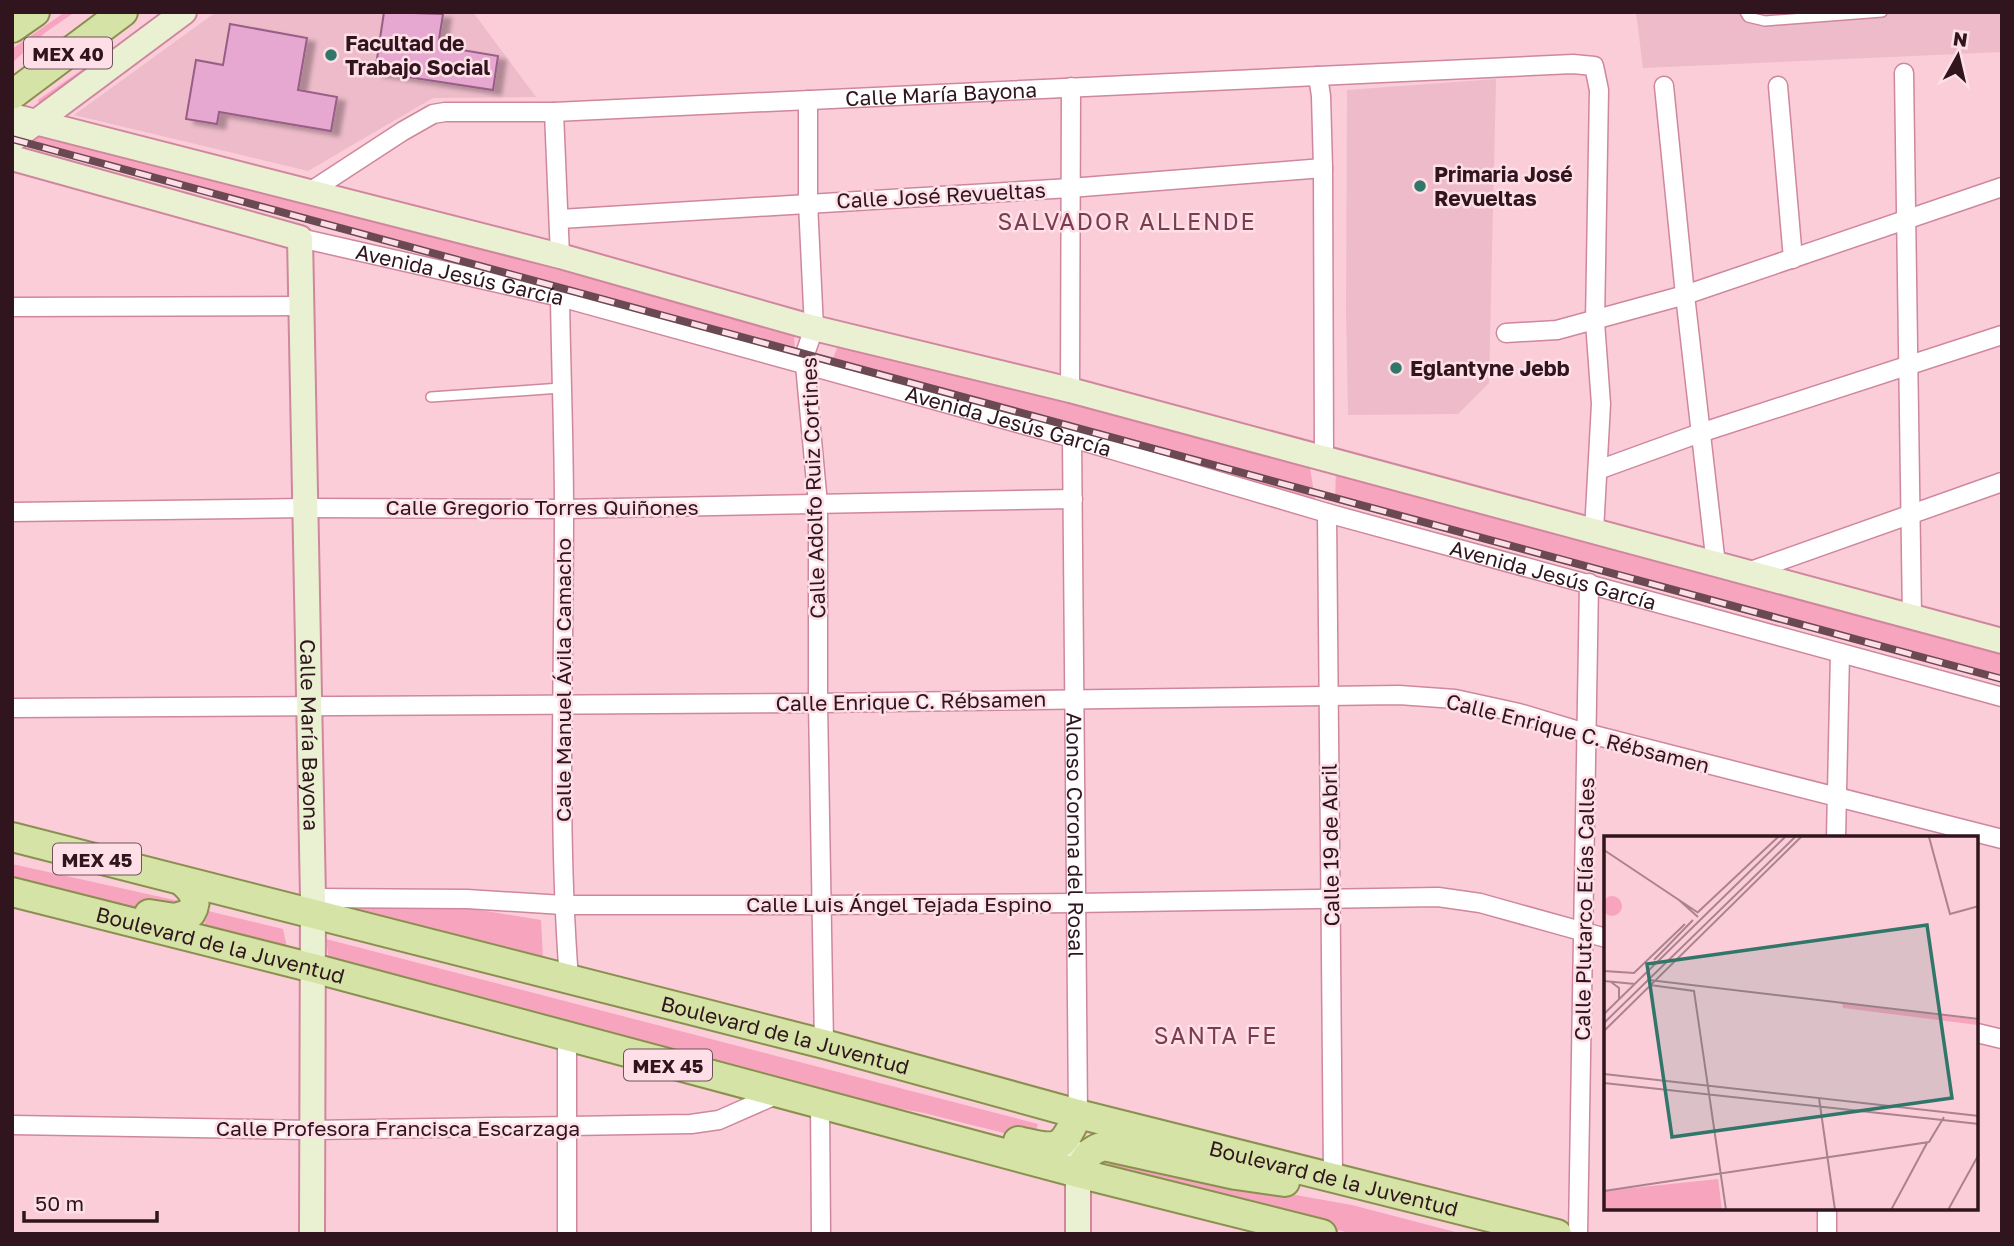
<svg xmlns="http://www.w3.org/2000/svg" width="2014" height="1246" viewBox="0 0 2014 1246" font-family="'Golos Text',sans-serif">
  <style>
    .built { fill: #edbbc9 }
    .green { fill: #f7a4be }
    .building { fill: #e6a7d0; stroke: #975e85; stroke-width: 2; filter: url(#shadow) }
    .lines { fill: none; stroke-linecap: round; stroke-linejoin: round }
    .lane-casing { stroke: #cf879d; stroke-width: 12 }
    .street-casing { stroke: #cf879d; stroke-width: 21 }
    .secondary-casing { stroke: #cf879d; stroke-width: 28 }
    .primary-casing { stroke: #8a8f4f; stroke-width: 32 }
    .lane { stroke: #fff; stroke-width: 9 }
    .street { stroke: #fff; stroke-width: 18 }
    .secondary { stroke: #eaf1d2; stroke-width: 24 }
    .primary { stroke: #d6e3a6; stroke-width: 28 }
    .rail-casing { stroke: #6a4953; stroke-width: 8 }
    .rail { stroke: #fedfe7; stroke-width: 5; stroke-dasharray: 16; stroke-linecap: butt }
    .poi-dot { fill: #32766a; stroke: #fedfe7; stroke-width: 2.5 }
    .labels { text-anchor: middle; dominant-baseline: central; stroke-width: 5; stroke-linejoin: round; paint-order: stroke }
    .shield { fill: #fedfe7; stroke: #6e525a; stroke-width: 2 }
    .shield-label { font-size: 19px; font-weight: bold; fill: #30151e }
    .poi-label { font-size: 21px; font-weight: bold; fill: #30151e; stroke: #fedfe7; text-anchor: start }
    .street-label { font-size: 21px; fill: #30151e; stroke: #fedfe7 }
    .neighbourhood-label { font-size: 23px; letter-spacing: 2px; fill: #7b3c52; stroke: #fedfe7 }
    .inset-road { fill: none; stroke: #aa838e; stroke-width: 2 }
    .view { fill: #32766a; fill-opacity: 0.15; stroke: #32766a; stroke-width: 3.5 }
    .inset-edge { fill: none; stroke: #30151e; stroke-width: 3.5 }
  </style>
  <defs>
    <filter id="shadow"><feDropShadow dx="8" dy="4.5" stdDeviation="2" flood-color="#0004"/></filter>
  </defs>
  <rect width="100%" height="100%" fill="#fbcdd9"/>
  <g class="built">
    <path d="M216,12H473L536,97L433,98L308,171L74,115Z"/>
    <path d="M1636,12H2002V52L1643,68Z"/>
    <path d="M1496,79L1489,383L1458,414L1348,415L1346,312L1347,90Z"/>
  </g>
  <g class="green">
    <path d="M65,12H75L46,32L12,63V49Z"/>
    <path d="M166,12L40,106L38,100Z"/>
    <path d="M44,131L794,334L795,352L30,146Z"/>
    <path d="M839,343L1309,461L1315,500L832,361Z"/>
    <path d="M1336,468L2002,649V683L1335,502Z"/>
    <path d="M12,864L179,901L174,908L126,909L12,880Z"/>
    <path d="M419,900L541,920L543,959L334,913L355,903Z"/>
    <path d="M208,911L283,929L288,952L203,930Z"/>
    <path d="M326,939L1038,1124L1032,1140L924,1113L789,1088L329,961Z"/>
    <path d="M1112,1154L1245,1186L1352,1205L1463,1234H1353L1109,1171Z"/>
  </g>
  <g class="building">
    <path d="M384,12L443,14L438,46L498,56L493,90L375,72Z"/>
    <path d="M230,24L307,38L298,90L337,97L331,131L219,112L217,124L186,119L196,60L223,65Z"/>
  </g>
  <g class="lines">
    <defs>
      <g id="lane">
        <path d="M1745,12L1748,17L1765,21L1882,12"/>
        <path d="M431,397L561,388"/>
      </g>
      <g id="street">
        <path d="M1904,73L1912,618"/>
        <path d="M1318,76L1321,96L1323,168L1324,457"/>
        <path d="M1664,86L1685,295L1716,565"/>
        <path d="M1778,86L1793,259"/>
        <path d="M808,100V203L814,328L805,354V365L818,504V703L824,1044"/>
        <path d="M554,112L560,256"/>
        <path id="s1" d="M311,191L403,131L433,114L445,112H554L1573,64L1594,66L1599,90L1595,322L1601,404L1594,531"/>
        <path d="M560,219L1070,188L1323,168"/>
        <path id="s2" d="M300,238L560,297L1072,438L1327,513L2002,697"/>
        <path d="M560,297C561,368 564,440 564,510C564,667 557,823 569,979"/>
        <path d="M12,307L301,306"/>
        <path d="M1506,333L1557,330L1685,295L2002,187"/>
        <path d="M1070,390L1071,87"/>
        <path id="s3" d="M1072,438L1078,1114"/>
        <path d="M1598,470L1700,433L2002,335"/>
        <path d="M12,512L305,508L564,509L1073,499"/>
        <path d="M1327,513L1333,1177"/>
        <path d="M1748,572L2002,482"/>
        <path d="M12,708L818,703L1399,695L1455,699L1519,713L1586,733L2002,839"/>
        <path d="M1836,838L1840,653"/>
        <path d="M313,898L467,899L563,905H821L1076,903L1438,897L1480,903L1606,938"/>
        <path d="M1977,1033L2002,1039"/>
        <path d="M567,1038V1234"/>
        <path d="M820,1104L821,1234"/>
        <path d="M12,1125L311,1130L691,1124L719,1120L778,1094"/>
        <path d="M1578,1234L1589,583"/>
        <path d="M1827,1234V1209"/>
      </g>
      <g id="secondary">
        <path d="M12,116L560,256L814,328L1070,390L2002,641"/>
        <path d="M12,140L184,12"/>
        <path id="s4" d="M12,158L300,238L313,898L312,1234"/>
        <path d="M1078,1154V1234"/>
      </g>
      <g id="primary">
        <path d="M12,28L35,12"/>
        <path d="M12,95L123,12"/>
        <path id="s5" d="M12,837L824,1044L1078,1114L1557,1234"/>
        <path id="s6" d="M12,892L313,968L1078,1173L1322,1234"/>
        <path d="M149,914L175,918L191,913C199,899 193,891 183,882"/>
        <path d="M1018,1141C1058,1150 1061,1152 1078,1114"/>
        <path d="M1078,1173C1086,1158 1087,1151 1104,1146L1236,1175L1285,1182"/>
      </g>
    </defs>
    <use href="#lane" class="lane-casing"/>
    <use href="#street" class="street-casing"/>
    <use href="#secondary" class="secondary-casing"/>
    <use href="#primary" class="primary-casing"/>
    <use href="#lane" class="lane"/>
    <use href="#street" class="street"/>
    <use href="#secondary" class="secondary"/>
    <use href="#primary" class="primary"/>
    <defs>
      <path id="rail" d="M12,139L2002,679"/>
    </defs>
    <use href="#rail" class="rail-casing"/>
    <use href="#rail" class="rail"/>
  </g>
  <g class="poi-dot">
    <circle cx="331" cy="55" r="7"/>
    <circle cx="1420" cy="186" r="7"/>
    <circle cx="1396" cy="368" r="7"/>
  </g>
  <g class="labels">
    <g class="shield">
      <rect x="24" y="37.5" width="88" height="31" rx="5"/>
      <rect x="53" y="843.5" width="88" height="31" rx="5"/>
      <rect x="624" y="1049.5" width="88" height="31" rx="5"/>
    </g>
    <g class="shield-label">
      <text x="68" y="53">MEX 40</text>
      <text x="97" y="859">MEX 45</text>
      <text x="668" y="1065">MEX 45</text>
    </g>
    <g class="poi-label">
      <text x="345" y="43">Facultad de<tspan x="345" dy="24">Trabajo Social</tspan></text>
      <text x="1434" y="174">Primaria José<tspan x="1434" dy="24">Revueltas</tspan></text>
      <text x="1410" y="368">Eglantyne Jebb</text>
    </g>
    <g class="street-label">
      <text stroke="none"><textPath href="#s1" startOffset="653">Calle María Bayona</textPath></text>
      <text transform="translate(941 195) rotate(-3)">Calle José Revueltas</text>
      <text stroke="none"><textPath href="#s2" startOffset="164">Avenida Jesús García</textPath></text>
      <text stroke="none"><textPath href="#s2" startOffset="732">Avenida Jesús García</textPath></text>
      <text transform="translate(813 488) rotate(-92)">Calle Adolfo Ruiz Cortines</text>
      <text x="542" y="507">Calle Gregorio Torres Quiñones</text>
      <text stroke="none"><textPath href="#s2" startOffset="1298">Avenida Jesús García</textPath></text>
      <text transform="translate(563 680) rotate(-90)">Calle Manuel Ávila Camacho</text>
      <text transform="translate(911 701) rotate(-1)">Calle Enrique C. Rébsamen</text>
      <text transform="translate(1578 733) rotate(14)">Calle Enrique C. Rébsamen</text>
      <text stroke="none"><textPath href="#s4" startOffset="796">Calle María Bayona</textPath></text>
      <text stroke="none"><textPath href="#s3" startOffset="397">Alonso Corona del Rosal</textPath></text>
      <text transform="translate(1330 845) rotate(-91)">Calle 19 de Abril</text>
      <text x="899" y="904">Calle Luis Ángel Tejada Espino</text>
      <text transform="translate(1584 909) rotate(-89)">Calle Plutarco Elías Calles</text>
      <text stroke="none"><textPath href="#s6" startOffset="215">Boulevard de la Juventud</textPath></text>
      <text stroke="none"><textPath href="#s5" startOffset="798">Boulevard de la Juventud</textPath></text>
      <text x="398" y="1128">Calle Profesora Francisca Escarzaga</text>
      <text stroke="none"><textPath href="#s5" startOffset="1365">Boulevard de la Juventud</textPath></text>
    </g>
    <g class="neighbourhood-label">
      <text x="1127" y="221">SALVADOR ALLENDE</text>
      <text x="1216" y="1035">SANTA FE</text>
    </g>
  </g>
  <g transform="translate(1604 836)">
    <rect width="374" height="374" fill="#fbcdd9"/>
    <path d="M-2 70a10 10 0 1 1 20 0a10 10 0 1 1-20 0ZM238,167L374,184V189L239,172ZM114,343L118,374H0V355Z" fill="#f7a4be"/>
    <path class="inset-road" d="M325,1L346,78L375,70M0,14L93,76M75,64L94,81M93,77L174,1M50,124L89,84M0,135L30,137L81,88M45,144L375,183M0,145L31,148M7,146L15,152V164M46,149L90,155L122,374M0,178L181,1M0,187L191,1M0,195L197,1M0,238L375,280M0,247L375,288M215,262L231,374M0,355L325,306L340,281M287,374L323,307M344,374L375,318"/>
    <path class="view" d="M323,89L348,262L68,301L43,128Z"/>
    <rect width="374" height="374" class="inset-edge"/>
  </g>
  <rect width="2014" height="1246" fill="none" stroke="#30151e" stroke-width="28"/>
  <g transform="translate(1958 56) rotate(8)" stroke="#fedfe7" stroke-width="5" paint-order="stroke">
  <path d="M0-5L12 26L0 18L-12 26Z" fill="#30151e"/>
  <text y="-10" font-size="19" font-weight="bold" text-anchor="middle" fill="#30151e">N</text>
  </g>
  <path d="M24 1211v10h133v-10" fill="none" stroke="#30151e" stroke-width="3.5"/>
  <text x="35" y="1211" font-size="21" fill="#30151e" stroke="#fedfe7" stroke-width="5" paint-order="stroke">50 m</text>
</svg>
